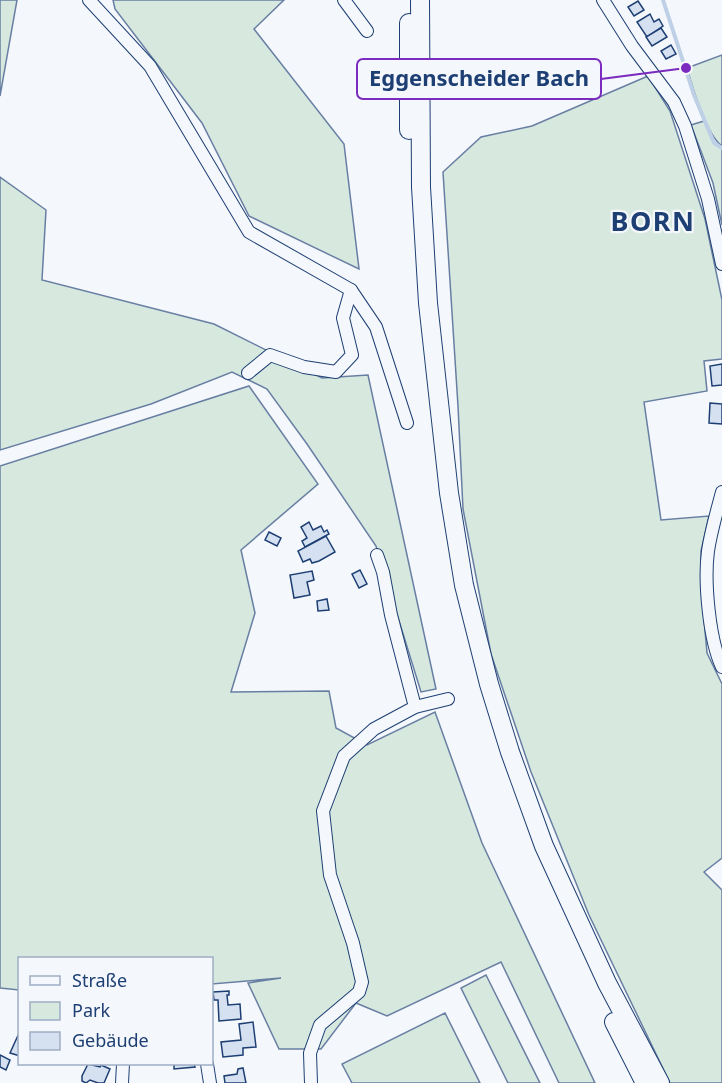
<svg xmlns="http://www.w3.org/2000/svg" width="722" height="1083" viewBox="0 0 722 1083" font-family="'Noto Sans',sans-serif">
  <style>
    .green { fill: #d7e8df; stroke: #687fa3; stroke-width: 1.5 }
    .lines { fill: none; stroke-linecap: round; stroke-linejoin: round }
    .stream { stroke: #bed0e5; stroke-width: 4 }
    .building { fill: #d5e0f0; stroke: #1d3f73; stroke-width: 1.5 }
    .minor-casing { stroke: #1d3f73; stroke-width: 14 }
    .highway-casing { stroke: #1d3f73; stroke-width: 20 }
    .minor { stroke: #f4f7fb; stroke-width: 12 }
    .highway { stroke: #f4f7fb; stroke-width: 18 }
    .labels { text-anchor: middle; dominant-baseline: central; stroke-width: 4.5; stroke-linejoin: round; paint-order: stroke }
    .district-label { font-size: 27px; font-weight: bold; letter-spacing: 1.5px; fill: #1d3f73; stroke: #f4f7fb }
    .leader { fill: none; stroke: #7b2cbf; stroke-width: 2 }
    .callout-dot { fill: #7b2cbf; stroke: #f4f7fb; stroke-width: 2 }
    .callout { fill: #f4f7fb; stroke: #7b2cbf; stroke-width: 2 }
    .callout-label { font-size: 22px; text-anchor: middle; font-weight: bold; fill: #1d3f73 }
  </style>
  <rect width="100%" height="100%" fill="#f4f7fb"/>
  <g class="green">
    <path d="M0,0H17L0,96Z"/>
    <path d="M113,0H284L254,29L344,144L359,269L249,216L202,123L115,9Z"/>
    <path d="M722,55V146C707,136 692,86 687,68Z"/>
    <path d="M648,76L670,111L705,219L722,300V359L704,361L707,391L644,402L661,520L709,516L701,551V585L707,653L722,684V858L704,872L722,890V1083H670L589,915L531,772L491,654L463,509L458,406L443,172L481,137L532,126Z"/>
    <path d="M704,121L714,143L722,149V225L713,183L691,125Z"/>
    <path d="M0,177L46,210L42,280L214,324L322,378L368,375L436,689L421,692L376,546L307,444L267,389L232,372L151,404L0,450Z"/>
    <path d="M249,386L318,484L241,550L255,613L231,692L329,691L336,728L367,745L435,712L482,843L595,1083H559L501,962L387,1016L356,1003L321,1049H279L248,983L281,978L212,984V958H20L19,990L0,988V466Z"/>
    <path d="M486,975L540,1083H508L461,988Z"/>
    <path d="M445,1013L480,1083H352L342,1064Z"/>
  </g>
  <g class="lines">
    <path class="stream" d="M663,0L694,95L714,143L722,148"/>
  </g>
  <g class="building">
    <path d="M638,1L644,10L634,16L628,7Z"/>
    <path d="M650,14L654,22L659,19L663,26L647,37L637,22Z"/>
    <path d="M661,28L667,37L652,46L646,37Z"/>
    <path d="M671,45L676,54L666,59L661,51Z"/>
    <path d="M722,364V385L712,386L710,366Z"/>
    <path d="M710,403L722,404V424L709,423Z"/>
    <path d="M309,522L313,530L321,526L324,532L327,530L329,534L305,547L302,541L307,538L301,527Z"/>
    <path d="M269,532L281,538L277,546L265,540Z"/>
    <path d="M326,536L335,552L319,561L312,563L310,559L303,562L298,551Z"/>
    <path d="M360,570L367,584L359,588L352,574Z"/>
    <path d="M312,571L314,580L307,582L310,595L294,598L290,575Z"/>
    <path d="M327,599L329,610L318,611L317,601Z"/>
    <path d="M229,991V995H227L228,1005L240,1004L241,1019L219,1021L218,1000H214L213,992Z"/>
    <path d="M253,1022L256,1047L243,1048V1055L223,1057L221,1042L241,1040L239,1024Z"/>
    <path d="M20,1031V1056L10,1053Z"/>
    <path d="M0,1055L10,1060L6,1070L0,1067Z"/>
    <path d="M88,1064L100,1067L101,1065L110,1069L104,1083H98L90,1080L86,1083L82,1081V1076Z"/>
    <path d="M174,1064H194L195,1067L174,1069Z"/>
    <path d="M243,1068L246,1083H225L224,1076L237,1074L238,1069Z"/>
  </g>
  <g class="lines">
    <defs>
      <g id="minor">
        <path d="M89,0L150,66L249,232L351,290L376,327L407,423"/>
        <path d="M344,0L367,31"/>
        <path d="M603,0L632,46L674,102L685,126L708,199L722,264"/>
        <path d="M248,373L270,355L304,367L336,372L352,355L343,318L351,290"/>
        <path d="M722,492C717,511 711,531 708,551C704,581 709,639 722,667"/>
        <path d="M377,555L383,572L391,615L415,707"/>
        <path d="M207,1064L210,1083"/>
        <path d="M122,1083L123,1064"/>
        <path d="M311,1083L310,1053L320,1025L359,992L362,982L353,943L330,875L323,811L344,756L374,729L415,707L448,699"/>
      </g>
      <g id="highway">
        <path d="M420,0L421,187L428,303L449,493L464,585L489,684L510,752L544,846L607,983L660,1083"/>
        <path d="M409,23V130"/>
        <path d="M614,1022L645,1083"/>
      </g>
    </defs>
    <use href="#minor" class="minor-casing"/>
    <use href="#highway" class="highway-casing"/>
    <use href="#minor" class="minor"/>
    <use href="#highway" class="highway"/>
  </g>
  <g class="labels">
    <g class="district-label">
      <text x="653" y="220">BORN</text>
    </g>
  </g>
  <path class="leader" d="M686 68L601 79"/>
  <circle class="callout-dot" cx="686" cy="68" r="6"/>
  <rect class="callout" x="357" y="59" width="244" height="40" rx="6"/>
  <g class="callout-label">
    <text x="479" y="86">Eggenscheider Bach</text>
  </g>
  <rect x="18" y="957" width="195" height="108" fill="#f4f7fb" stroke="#9eadc5" stroke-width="1.5"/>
  <rect x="30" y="976" width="30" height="9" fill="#f4f7fb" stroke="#9eadc5" stroke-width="1.5"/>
  <text x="72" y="987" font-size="18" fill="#1d3f73">Straße</text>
  <rect x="30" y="1002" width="30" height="18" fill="#d7e8df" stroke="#9eadc5" stroke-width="1.5"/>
  <text x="72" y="1017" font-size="18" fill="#1d3f73">Park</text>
  <rect x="30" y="1032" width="30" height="18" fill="#d5e0f0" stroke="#9eadc5" stroke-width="1.5"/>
  <text x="72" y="1047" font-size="18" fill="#1d3f73">Gebäude</text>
</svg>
